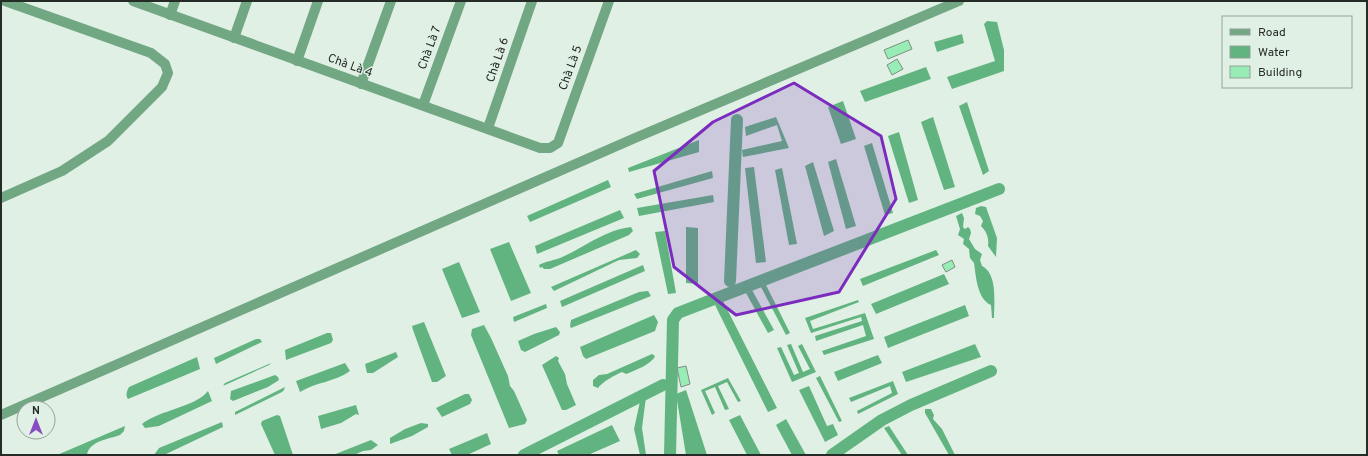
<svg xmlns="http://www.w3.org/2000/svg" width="1368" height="456" viewBox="0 0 1368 456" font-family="Overpass,sans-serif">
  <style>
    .water { fill: #61b480 }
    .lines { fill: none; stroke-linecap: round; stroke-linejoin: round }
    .canal { stroke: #61b480; stroke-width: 12 }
    .building { fill: #98ecb5; stroke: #7f8d83 }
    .minor { stroke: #72a784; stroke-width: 10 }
    .marked { fill: #7b2cbf; fill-opacity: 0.2; stroke: #7b2cbf; stroke-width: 3; stroke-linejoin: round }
    .labels { text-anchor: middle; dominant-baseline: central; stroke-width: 3; stroke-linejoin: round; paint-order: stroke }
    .street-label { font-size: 12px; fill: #252b27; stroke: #e0f0e4 }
  </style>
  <rect width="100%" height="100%" fill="#e0f0e4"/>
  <g class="water">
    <path d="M987,21L997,22L1004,50V71L952,89L947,77L995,61L984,24Z"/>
    <path d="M962,34L964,43L937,52L934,42Z"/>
    <path d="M926,67L931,79L865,102L860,91Z"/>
    <path d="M843,101L856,139L841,144L828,107Z"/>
    <path d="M967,102L989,171L983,175L959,106Z"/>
    <path d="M776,117L789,148L743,157L742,150L782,141L777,125L746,136L745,127Z"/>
    <path d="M933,117L955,187L944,190L921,122Z"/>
    <path d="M899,132L918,200L909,203L888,136Z"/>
    <path d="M699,140V152L629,172L628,168Z"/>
    <path d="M872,143L893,213L885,215L864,146Z"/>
    <path d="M836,159L856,226L846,229L828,162Z"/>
    <path d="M813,162L834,231L824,236L805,166Z"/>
    <path d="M754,167L766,262L756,263L745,168Z"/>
    <path d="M782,168L797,244L789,245L775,170Z"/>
    <path d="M712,171L713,178L637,199L634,194Z"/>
    <path d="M608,180L611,187L530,222L527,216Z"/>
    <path d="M713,195L714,202L639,216L637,208Z"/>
    <path d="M981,206L986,207L997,238L996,257L988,246C989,238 987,232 981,226L983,221L980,216L975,214L976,208Z"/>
    <path d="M620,210L624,218L537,254L535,246Z"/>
    <path d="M962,213L964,218L963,227L965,229L968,227L970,229L971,233L969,239L975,249L982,254L980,260L982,266C998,274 994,303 994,318H992L991,305C977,299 976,276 974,263L970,258L969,249L963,244L964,239L958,235L960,229L956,216Z"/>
    <path d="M631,227L633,231L629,235L550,269H544L542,267L540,268L539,265C546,261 552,261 560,258C584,248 604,230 631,227Z"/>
    <path d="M686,227L698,228V284L686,283Z"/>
    <path d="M665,231L676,293L668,294L655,232Z"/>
    <path d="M509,242L531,293L511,301L490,249Z"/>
    <path d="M636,250L640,254L637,258L619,260L554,291L551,287Z"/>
    <path d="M936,250L939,255L863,286L860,279Z"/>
    <path d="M459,262L480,312L462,318L442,269Z"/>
    <path d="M643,265L645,271L562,307L560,301Z"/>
    <path d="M944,274L949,284L876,314L871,304Z"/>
    <path d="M766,285L790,333L786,335L761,287Z"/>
    <path d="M752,290L774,330L768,333L746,293Z"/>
    <path d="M648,291L651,296L571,328L570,326L571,320L639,292Z"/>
    <path d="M858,300L859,302L810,321L813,329L865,313L874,339L824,355L822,351L866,336L863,325L816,341L815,336L862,321L861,317L811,333L805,318Z"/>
    <path d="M723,301L777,408L768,412L715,305Z"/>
    <path d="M546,304L547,308L514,322L513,317Z"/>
    <path d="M965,305L969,316L888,348L884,337Z"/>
    <path d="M654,315L658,322L655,331L586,359L583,356L580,347Z"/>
    <path d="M424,322L446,376L437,382H432L413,330L412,326Z"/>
    <path d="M484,325L491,338L508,376L510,386L514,391L527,420L525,424L509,428L471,335L472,329Z"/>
    <path d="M556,327L560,332L559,335L525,352L521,350L518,341L534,334Z"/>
    <path d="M327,333H331L333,340L331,343L286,360L285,350Z"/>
    <path d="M256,339H260L262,342L216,364L214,358Z"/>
    <path d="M791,344L803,372L810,369L798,346L802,344L816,372L792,382L777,348L781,347L794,375L799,373L787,345Z"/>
    <path d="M975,344L981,357L906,382L902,372Z"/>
    <path d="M396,352L398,357L373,373H367L365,364Z"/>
    <path d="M652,354L655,356C652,364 634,371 626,374L622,372C615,375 602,382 598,388L593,386V380L599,375L607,374Z"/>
    <path d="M878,355L882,363L838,381L834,372Z"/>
    <path d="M556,356L559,358L558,361L565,374L567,384L576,405L566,410H562L542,365Z"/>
    <path d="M197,357L200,369L128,399C125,395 127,391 129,387Z"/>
    <path d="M271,363L269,365L223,386L225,383Z"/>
    <path d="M345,363L350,371C335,382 316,382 300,392L296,381Z"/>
    <path d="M275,375L278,377L279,380L268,387L233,401L230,399L231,391Z"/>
    <path d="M820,376L842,421L839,422L816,378Z"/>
    <path d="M728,378L741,401L738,402L727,382L718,386L729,409L725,410L715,387L705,391L715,413L712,415L701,390Z"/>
    <path d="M893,381L898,394L858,414L857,411L892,393L890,386L851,402L849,398Z"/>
    <path d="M809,386L827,426L833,424L838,435L825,442L799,390Z"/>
    <path d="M285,387L284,390L282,392L235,415V412Z"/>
    <path d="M686,390L707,455H686L676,394Z"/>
    <path d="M208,391L212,401L159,426L145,428L142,424C159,410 196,407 208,391Z"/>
    <path d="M465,394H469L472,400L470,404L442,417L436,408Z"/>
    <path d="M641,397H646L642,428L646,455H640L634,429Z"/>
    <path d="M356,405L359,415L356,414L341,423L321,429L318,416Z"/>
    <path d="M925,409H931L934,415L933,419L942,429L955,455H949L925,413Z"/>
    <path d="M277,415L280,416L293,455H275L261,424L262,421Z"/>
    <path d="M740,415L761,455H747L729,420Z"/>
    <path d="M786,419L806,455H792L776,425Z"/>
    <path d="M222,422L223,427L164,455H154L159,448Z"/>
    <path d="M421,423L428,424V427L412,436L390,444V438L405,429Z"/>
    <path d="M612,425L620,441L588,455H559L557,451Z"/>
    <path d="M125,426L124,431L120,435C109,439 89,441 87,455H57Z"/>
    <path d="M889,426L908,455H902L884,428Z"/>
    <path d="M487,433L491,444L467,455H452L449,449Z"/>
    <path d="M371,440L378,445L371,450L363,451L354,455H333Z"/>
  </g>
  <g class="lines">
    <g class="canal">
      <path d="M730,281L737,120"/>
      <path d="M524,455L663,385"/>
      <path d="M670,455L673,320L678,313L999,189"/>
      <path d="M832,455L882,420L911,405L991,371"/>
    </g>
  </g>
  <g class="building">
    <path d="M908,40L912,49L888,59L884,50Z"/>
    <path d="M897,59L903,69L892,75L887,65Z"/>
    <path d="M952,260L955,267L946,272L942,265Z"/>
    <path d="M686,366L690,384L681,387L677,368Z"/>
  </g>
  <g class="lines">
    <g class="minor">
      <path d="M133,1L540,148H550L558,143L609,1"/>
      <path d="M170,15L175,1"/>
      <path d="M234,38L247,1"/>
      <path d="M297,61L318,1"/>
      <path d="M361,84L391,1"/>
      <path d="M423,105L461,1"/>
      <path d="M488,128L532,1"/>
      <path d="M1,198L62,171L108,141L162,87L168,73L165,64L151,53L5,1"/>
      <path d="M1,415L635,138L959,1"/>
    </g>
  </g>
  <path class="marked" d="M794,83L881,136L896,199L839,292L736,315L674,267L654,171L713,122Z"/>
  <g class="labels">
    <g class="street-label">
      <text transform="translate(430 48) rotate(-70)">Chà Là 7</text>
      <text transform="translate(498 60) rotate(-71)">Chà Là 6</text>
      <text transform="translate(350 66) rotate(20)">Chà Là 4</text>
      <text transform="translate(571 68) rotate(-70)">Chà Là 5</text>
    </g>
  </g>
  <rect width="1368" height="456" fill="none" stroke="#252b27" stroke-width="4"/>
  <rect x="1222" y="16" width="130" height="72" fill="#e0f0e4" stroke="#95a198"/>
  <rect x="1230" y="29" width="20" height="6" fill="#72a784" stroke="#95a198"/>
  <text x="1258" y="36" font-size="12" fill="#252b27">Road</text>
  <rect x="1230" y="46" width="20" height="12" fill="#61b480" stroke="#95a198"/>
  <text x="1258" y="56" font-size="12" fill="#252b27">Water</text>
  <rect x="1230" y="66" width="20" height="12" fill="#98ecb5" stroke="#95a198"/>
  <text x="1258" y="76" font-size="12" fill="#252b27">Building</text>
  <g transform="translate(36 420)"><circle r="19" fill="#e0f0e4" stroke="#95a198"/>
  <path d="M0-3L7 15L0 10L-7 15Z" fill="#894dc3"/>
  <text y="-6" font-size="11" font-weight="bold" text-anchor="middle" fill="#252b27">N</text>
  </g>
</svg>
